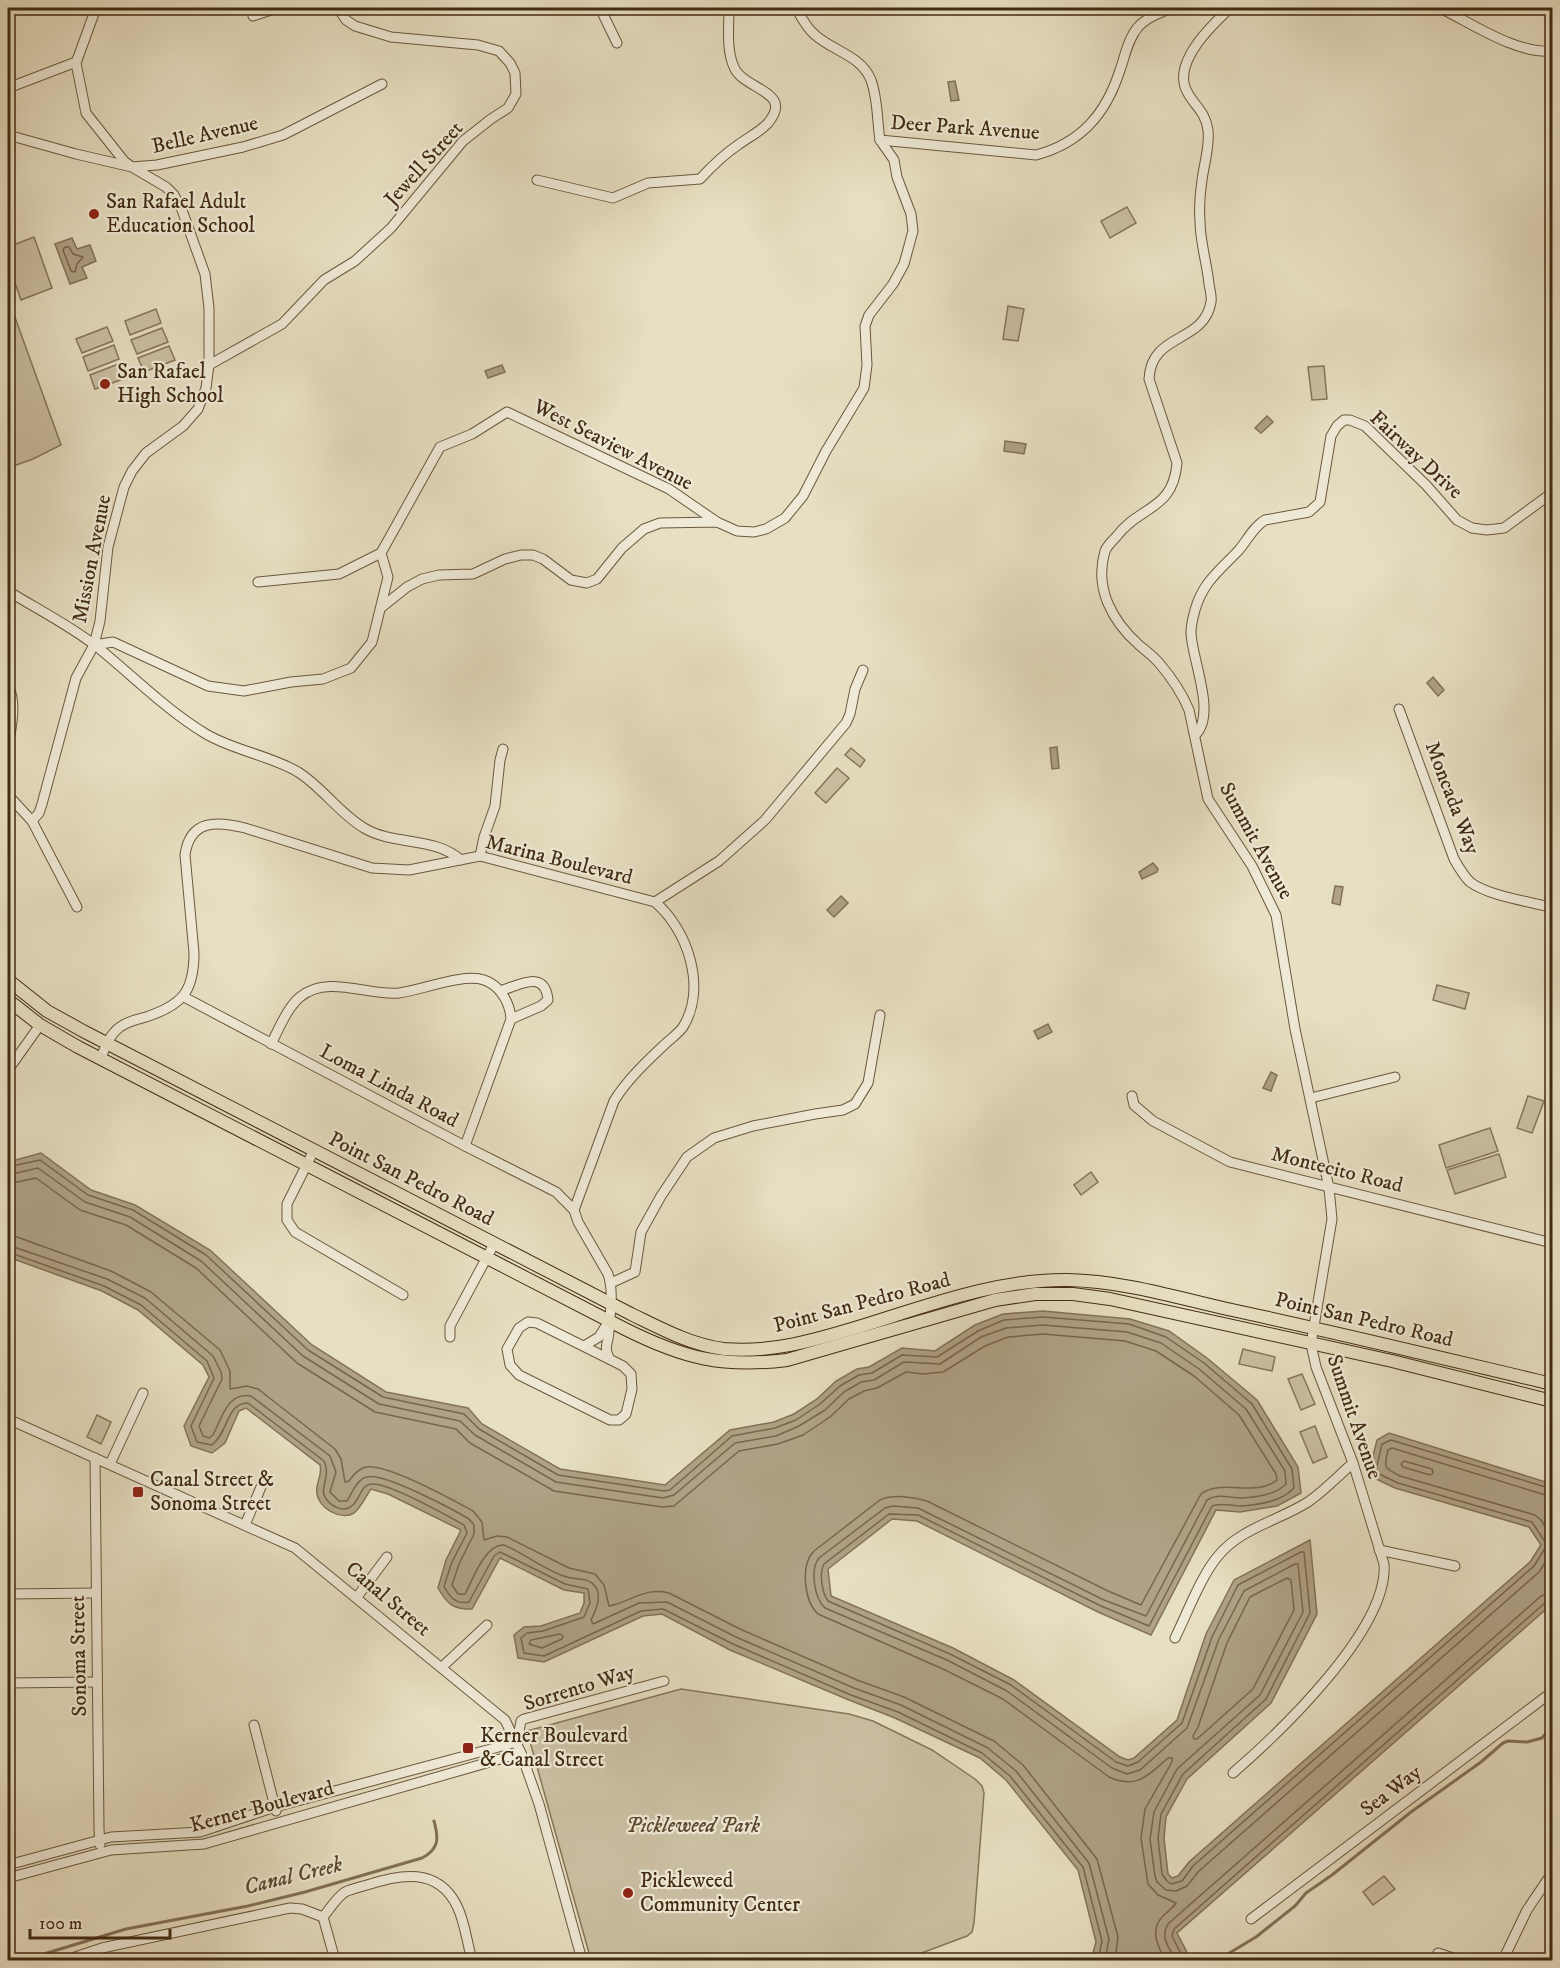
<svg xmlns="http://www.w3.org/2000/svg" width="1560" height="1968" viewBox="0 0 1560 1968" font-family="'IM FELL DW Pica',serif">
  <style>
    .green { fill: #cbc0a4; stroke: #86765a; stroke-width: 1.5 }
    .water { fill: #afa286; stroke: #837257; stroke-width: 1.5 }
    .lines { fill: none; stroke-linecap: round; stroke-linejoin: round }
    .shore { stroke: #78664c; stroke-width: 1.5 }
    .stream { stroke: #837257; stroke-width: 3 }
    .minor-casing { stroke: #6a583d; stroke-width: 11 }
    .major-casing { stroke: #412b11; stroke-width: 14 }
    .minor { stroke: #efead7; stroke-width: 9 }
    .major { stroke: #e7dfc2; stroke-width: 12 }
    .poi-dot { fill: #8f2418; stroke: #efead7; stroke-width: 2 }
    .labels { text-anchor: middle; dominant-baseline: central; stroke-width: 4.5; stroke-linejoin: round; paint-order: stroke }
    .street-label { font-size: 21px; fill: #412b11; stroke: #efead7 }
    .poi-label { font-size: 21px; fill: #412b11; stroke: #efead7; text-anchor: start }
    .park-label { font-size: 21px; font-style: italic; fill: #5d492e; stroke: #efead7 }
    .water-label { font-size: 22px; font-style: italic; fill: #5c492e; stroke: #efead7 }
  </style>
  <rect width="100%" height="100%" fill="#e7dfc2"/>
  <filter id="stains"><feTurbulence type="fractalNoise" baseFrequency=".00333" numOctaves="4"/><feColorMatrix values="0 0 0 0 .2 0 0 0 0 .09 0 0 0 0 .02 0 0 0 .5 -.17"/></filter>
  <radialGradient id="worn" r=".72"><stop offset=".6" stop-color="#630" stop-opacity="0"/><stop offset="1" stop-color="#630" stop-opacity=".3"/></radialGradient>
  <g class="green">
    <path d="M1127,207L1136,223L1110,238L1101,221Z"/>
    <path d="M34,237L52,288L21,300L8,263V247Z"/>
    <path d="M1008,306L1024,309L1018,341L1003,339Z"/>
    <path d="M8,307L12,309L61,445L33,459L8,468Z"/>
    <path d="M156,309L161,323L130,335L125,321Z"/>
    <path d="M107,327L113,341L82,353L76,339Z"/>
    <path d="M162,328L168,342L137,354L131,340Z"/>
    <path d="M114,345L119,359L88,371L83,357Z"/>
    <path d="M169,346L175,360L144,372L138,358Z"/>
    <path d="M121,363L126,378L95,389L90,375Z"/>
    <path d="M1324,366L1327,399L1312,400L1308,367Z"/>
    <path d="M851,748L865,760L860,767L845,755Z"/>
    <path d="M837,768L849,778L826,803L815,793Z"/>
    <path d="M1437,985L1469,993L1465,1009L1433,1000Z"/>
    <path d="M1528,1096L1544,1101L1532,1133L1517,1128Z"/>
    <path d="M1490,1128L1498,1151L1446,1168L1439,1145Z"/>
    <path d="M1499,1154L1506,1177L1455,1194L1447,1170Z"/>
    <path d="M1091,1172L1098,1182L1081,1195L1074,1185Z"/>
    <path d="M1243,1349L1275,1357L1272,1371L1239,1364Z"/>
    <path d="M1302,1374L1315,1404L1301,1410L1288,1379Z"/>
    <path d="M97,1415L111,1422L101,1444L87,1437Z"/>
    <path d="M1315,1426L1327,1457L1313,1463L1300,1432Z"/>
    <path d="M681,1689L849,1714L873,1721L932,1750L975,1779L982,1786L984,1793L974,1923L972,1932L967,1936L903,1960H591L527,1731Z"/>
    <path d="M1384,1876L1395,1889L1373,1905L1363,1892Z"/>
  </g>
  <g class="water">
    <path d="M955,81L959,100L951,101L948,82Z"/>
    <path d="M72,238L77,249L90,245L96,261L82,267L87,278L70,284L55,244Z"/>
    <path d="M502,365L505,372L488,378L485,371Z"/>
    <path d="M1267,416L1273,422L1261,433L1255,428Z"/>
    <path d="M1005,441L1026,444L1024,454L1004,451Z"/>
    <path d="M1433,677L1444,690L1438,696L1427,683Z"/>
    <path d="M1057,747L1059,768L1052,769L1050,748Z"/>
    <path d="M1153,863L1158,869L1157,872L1142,879L1139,872Z"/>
    <path d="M1335,886L1343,887L1340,905L1332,903Z"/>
    <path d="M841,896L848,903L834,917L827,910Z"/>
    <path d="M1048,1024L1052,1032L1038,1039L1034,1031Z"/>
    <path d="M1271,1072L1277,1075L1271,1091L1263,1088Z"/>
    <path d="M41,1153L91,1190L135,1205L210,1250L312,1345L386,1392L468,1408L482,1424L560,1469L665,1485L730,1430L774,1422L794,1414L817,1399L836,1381L857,1369L869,1367L902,1348L935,1351L975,1325L1003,1314L1043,1311L1130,1319L1169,1331L1207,1358L1257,1400L1298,1467L1301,1493L1277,1506L1240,1512L1216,1510L1151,1635L1098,1612L917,1521L892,1519L828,1569L831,1596L953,1648L1014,1680L1120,1757L1128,1760L1134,1758L1177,1720L1206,1634L1234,1580L1310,1540L1317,1614L1271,1703L1187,1779L1166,1817L1164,1838L1168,1874L1172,1878L1178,1876L1189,1862L1530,1562L1541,1545L1529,1527L1395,1488L1368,1475L1377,1440L1389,1433L1552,1484V1604L1177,1933L1191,1960H1091L1096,1942L1078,1870L1006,1780L980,1758L895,1718L849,1700L730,1650L662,1614L643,1616L544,1662L518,1658L514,1635L524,1627L541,1626L580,1613L584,1603V1593L564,1590L500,1558L472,1609C454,1610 447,1604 438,1588L446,1560L461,1530L388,1494L371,1489C366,1496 361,1508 354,1513C341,1521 318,1508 317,1493C315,1483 323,1476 320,1465L246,1408L239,1411L225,1443L212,1453L191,1446L184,1426L209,1377L203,1365L138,1310L102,1291L8,1257V1162Z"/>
  </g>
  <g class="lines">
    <g class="shore">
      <path d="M65,247H69L73,254L83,257L77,264L75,272L71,271L63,250Z"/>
      <path d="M8,1167L40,1160L88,1195L133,1210L206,1255L308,1350L383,1397L464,1414L479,1429L558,1475L664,1491L670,1490L732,1436L775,1428L796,1420L820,1404L840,1386L859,1375L872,1373L902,1355L937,1357L978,1331L1004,1320L1043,1317L1129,1324L1166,1337L1204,1363L1252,1404L1292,1469L1294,1488C1282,1501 1259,1505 1241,1506C1231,1506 1221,1502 1212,1506L1149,1626L1101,1606L918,1515L889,1514L824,1564C819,1573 822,1593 828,1601L950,1654L1011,1685L1116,1762L1128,1766L1138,1762L1182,1723L1212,1637L1238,1585L1301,1552H1304L1310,1613L1266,1699L1183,1774L1161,1814L1158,1838L1162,1874L1167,1881L1171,1884L1182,1881L1193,1866L1534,1566L1547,1545L1532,1522L1398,1483L1377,1473L1376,1470L1382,1444L1391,1440L1552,1489"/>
      <path d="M8,1175L38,1168L85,1202L130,1217L201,1261L303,1356L379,1404L460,1421L475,1435L556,1482L663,1498L674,1495L735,1443L776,1436L799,1426L825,1410L844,1392L861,1382L874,1380L904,1362L940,1364L981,1337L1006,1328L1043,1325L1127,1332L1161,1343L1199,1369L1246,1409L1285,1471L1286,1484C1276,1495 1256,1497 1241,1498C1229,1498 1218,1493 1207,1500L1146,1616L1104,1600L918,1508L893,1506L885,1508L819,1558C810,1569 814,1598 825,1608L947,1660L1007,1691L1112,1768L1127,1774L1140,1770L1187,1728L1219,1639L1244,1591L1295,1564H1298L1303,1612L1260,1695L1177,1769L1154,1812L1150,1839L1155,1876L1157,1882L1166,1890L1176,1891L1187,1886L1199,1871L1539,1572L1552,1552"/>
      <path d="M8,1184L36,1178L80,1210L126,1225L196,1268L297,1363L375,1412L456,1429L470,1443L554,1491L662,1507L674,1506L739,1451L778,1444L803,1435L830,1417L849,1399L864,1391L877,1388L906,1372L923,1374L943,1372L985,1346L1008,1337L1043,1334L1125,1341L1156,1351L1194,1376L1239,1415L1276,1474L1277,1480C1256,1498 1222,1478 1201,1494L1141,1605L1108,1591L927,1501C914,1497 893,1494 880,1500L814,1551C800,1565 804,1601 818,1614L943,1669L1003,1699L1109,1777C1137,1790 1148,1775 1168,1758H1172V1762L1145,1809L1141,1838L1148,1884L1158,1895L1176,1903C1173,1908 1167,1912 1163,1916C1149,1930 1158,1946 1165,1960"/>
      <path d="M8,1236L17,1237L111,1271L151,1292L220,1350L230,1371V1389L247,1386L258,1389L335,1449L341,1459L345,1482L349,1481C353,1475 358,1469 366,1467C387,1463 453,1500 473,1511L482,1522L484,1540L497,1536L507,1537L569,1568L595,1574L604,1585L609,1606C631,1602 643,1587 669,1593L740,1629L857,1680L904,1697L994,1741L1023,1765L1097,1859L1118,1937L1115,1960"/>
      <path d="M8,1245L107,1279L145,1298L213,1356L221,1372L222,1379L199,1426L203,1436L209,1438L213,1435C222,1418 227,1392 251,1396L330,1456L336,1472L330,1492L339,1501H347C352,1493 357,1479 367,1477C383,1472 454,1510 469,1519L474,1525V1534L459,1564L452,1585L458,1594H465C473,1579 485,1544 504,1545C526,1554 545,1571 567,1577C576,1580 587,1577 594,1585C603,1595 596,1610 591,1620L593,1624L639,1603L667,1602L736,1637L854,1688L901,1705L988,1748L1016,1771L1089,1863L1109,1939L1105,1960"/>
      <path d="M8,1252L104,1286L141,1305L207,1361L214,1378L191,1426L197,1442L212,1445C229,1432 226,1403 248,1403L324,1461C332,1478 317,1489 327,1500C331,1505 336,1508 342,1509C360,1510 358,1484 372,1484C390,1483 446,1515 464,1525L467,1533L452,1562L444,1586C449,1597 456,1605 469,1602L494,1556L500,1552L565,1584L588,1589L590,1603L584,1617L543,1631L527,1633L521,1638L524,1653L544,1656L641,1611L663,1609L733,1644L851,1695L898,1712L982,1753L1010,1776L1083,1867L1102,1941L1098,1960"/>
      <path d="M1404,1461L1432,1469L1433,1473L1430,1475L1403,1467L1401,1464Z"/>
      <path d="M1552,1497L1392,1448L1388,1450C1384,1469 1383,1467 1400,1476L1535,1515L1541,1520L1552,1538"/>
      <path d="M1287,1578L1291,1580L1294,1610L1253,1689L1197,1739H1194L1193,1736L1198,1727L1227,1643L1250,1597Z"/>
      <path d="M560,1634L563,1636L562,1639L542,1648L529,1644L531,1640Z"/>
      <path d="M1176,1960C1169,1948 1159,1936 1169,1923L1541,1596L1552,1593"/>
      <path d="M1184,1960L1172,1936L1174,1929L1546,1602L1552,1600"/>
    </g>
    <g class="stream">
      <path d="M24,1960L126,1929L248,1906L305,1892L422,1858C439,1849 439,1839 434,1821"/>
      <path d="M1221,1960L1226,1955L1256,1937L1295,1906L1306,1893L1332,1875L1411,1812L1481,1762L1503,1743L1508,1741L1527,1742L1542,1738L1552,1726V1721"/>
    </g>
    <defs>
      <g id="minor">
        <path d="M96,8L76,63L86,113L124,161L132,167L157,165L243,147L283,135L382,84"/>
        <path d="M600,8L617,43"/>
        <path d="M796,8C801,17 806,27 814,34C832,51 861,55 871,80C878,99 877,121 880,140L1036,155C1081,143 1106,114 1120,70C1125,56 1128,39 1138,27C1146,18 1162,11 1174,8"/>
        <path d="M1230,8C1212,25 1176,59 1185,87C1191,104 1205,109 1208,130C1210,146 1204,164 1202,180C1200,193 1199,208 1200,221C1200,242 1207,263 1209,284C1210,290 1212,297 1211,302C1204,344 1151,332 1149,379L1177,463C1173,511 1140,505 1116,537C1112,541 1107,546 1105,551C1094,588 1112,621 1139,645C1146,651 1153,656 1159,663C1171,677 1182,693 1189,710L1208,799L1252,866L1276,915L1295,1029L1329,1188L1332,1219L1311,1344L1316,1367L1353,1463L1384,1564C1389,1629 1279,1733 1233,1773"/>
        <path d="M1440,8C1473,24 1516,54 1552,51"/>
        <path d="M253,16L277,8"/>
        <path d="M8,88L76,62"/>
        <path d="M8,135L76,154L132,167L166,187L174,195L182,210L205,274L209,308V365L206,388L198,409L183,426L146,453L132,471L124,487L108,547L100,621L94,645L76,678L42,804L39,813L32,821"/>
        <path d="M537,180L613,198L648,183L700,179C712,166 723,155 738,145C747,138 760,132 768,123C795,91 743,90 734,67C726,50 729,26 729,8"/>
        <path d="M209,365L282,324L324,280L355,261L391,228L463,141L491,119L508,108L516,94L515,73L510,63L499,51L478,45L391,37L355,26L346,20L338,8"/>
        <path d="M381,553L440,447L472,434L507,412L669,489L717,522"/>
        <path d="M258,582L339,574L381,553"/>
        <path d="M8,591C37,609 69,625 96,646C132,675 166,710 206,734C235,751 269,755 298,772C322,787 339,813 364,828C394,846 434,836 461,860"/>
        <path d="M382,607L407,587L422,579L439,575L473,574L505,559L521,555H533L543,559L571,580L587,583L597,579L622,548L644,529L660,523L717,522L737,531L754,532L766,529L785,518L803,496L826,451L864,388L867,365L865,326L869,315L893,284L904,264L913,231L911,214L897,177L894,160L880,140"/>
        <path d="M94,645L113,642L208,686L244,691L291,682L323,679L351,668L372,642L388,577L381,553"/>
        <path d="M8,686C18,703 10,731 8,749"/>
        <path d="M1399,709L1454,859C1459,868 1463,875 1470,882C1487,895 1525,901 1546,906L1552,910"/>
        <path d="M1195,735C1217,715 1192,660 1191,633C1191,626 1193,617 1195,610C1203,582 1219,571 1238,551C1247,541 1253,527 1265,520L1309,512L1320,502L1331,436L1337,426L1344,420H1350L1365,426L1426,485L1457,520L1472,528L1487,530L1504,528L1552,493"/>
        <path d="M8,795L32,821L77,907"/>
        <path d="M480,856L484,837L495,806L500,760L503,749"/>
        <path d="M655,902L719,861L765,820L846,723L850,714L855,689L863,670"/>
        <path d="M500,991C520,985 545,969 548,1000L541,1006L511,1019"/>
        <path d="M184,997L465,1146L556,1192L574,1210"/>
        <path d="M271,1044C279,1029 287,1008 300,997C328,974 367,996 399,993C422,990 463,973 484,980C500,985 510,1003 511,1019L465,1146"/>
        <path d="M101,1058C105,1047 110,1034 120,1027C128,1021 138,1019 146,1017C182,1005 194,992 194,953L185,855C190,819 217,821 245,828L372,868L409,870L480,856L655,902C688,930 707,988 683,1027C678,1034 669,1040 663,1046C645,1063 627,1080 614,1101L574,1210L578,1222L608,1274C614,1292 610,1312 609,1331C609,1343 603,1345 609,1358"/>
        <path d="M8,1070L40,1025"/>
        <path d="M1132,1096L1134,1105L1153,1121L1230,1162L1552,1243"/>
        <path d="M1311,1098L1395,1077"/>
        <path d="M314,1150L287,1204V1220L295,1232L403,1295"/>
        <path d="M611,1283L635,1272L641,1232L661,1196L687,1157L714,1138L753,1126L815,1114L843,1110L855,1104L868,1083L880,1015"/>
        <path d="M528,1322L537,1323L623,1366L631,1374L632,1389L626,1414L619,1420H610L519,1375L510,1365L507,1349L519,1328Z"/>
        <path d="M450,1337V1326L494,1244"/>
        <path d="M584,1346L599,1337L609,1321"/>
        <path d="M8,1419L295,1548L505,1720L521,1753L539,1804L582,1960"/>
        <path d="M95,1458L99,1829L100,1845"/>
        <path d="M110,1464L143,1393"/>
        <path d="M245,1525L261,1487"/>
        <path d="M1379,1550L1455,1566"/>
        <path d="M8,1594L96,1593"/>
        <path d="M357,1597L387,1557"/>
        <path d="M1175,1638C1187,1614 1201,1576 1218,1556C1241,1528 1278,1521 1308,1502C1324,1491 1338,1476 1353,1463"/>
        <path d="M442,1667L487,1625"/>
        <path d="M8,1683L97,1682"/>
        <path d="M254,1725L276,1811"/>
        <path d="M517,1742L521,1721L524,1719L664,1681"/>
        <path d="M8,1865L111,1837L200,1832L275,1807L517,1742"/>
        <path d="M8,1878L111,1850L204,1844L521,1753"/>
        <path d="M1251,1919L1552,1692"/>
        <path d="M1438,1953L1459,1960"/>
        <path d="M66,1960L102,1948L290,1908L302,1909L323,1917"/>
        <path d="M335,1960L323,1917C330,1909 336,1898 345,1892C351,1889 360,1887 367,1885C400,1874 438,1867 457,1906C465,1922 467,1943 472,1960"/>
        <path d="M1503,1960L1527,1910L1552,1873"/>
      </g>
      <g id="major">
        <path d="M8,980L47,1011L83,1031L631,1314C660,1328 691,1345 724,1349C770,1353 812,1341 855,1328C924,1307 995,1279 1068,1280C1123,1281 1178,1298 1232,1310C1339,1333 1446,1359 1552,1384"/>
        <path d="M8,1000L40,1025L78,1047L625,1329C683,1358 722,1368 787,1360L995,1300L1035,1294H1073L1110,1299L1392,1361L1552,1401"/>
      </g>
    </defs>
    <use href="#minor" class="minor-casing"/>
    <use href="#major" class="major-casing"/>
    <use href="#minor" class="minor"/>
    <use href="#major" class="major"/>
  </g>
  <g class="poi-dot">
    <circle cx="94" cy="214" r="6"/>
    <circle cx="105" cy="384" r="6"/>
    <rect x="132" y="1486" width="12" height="12" rx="3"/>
    <rect x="462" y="1742" width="12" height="12" rx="3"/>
    <circle cx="628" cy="1893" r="6"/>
  </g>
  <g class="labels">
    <g class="street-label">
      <text transform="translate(965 128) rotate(4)">Deer Park Avenue</text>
      <text transform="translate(205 135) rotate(-13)">Belle Avenue</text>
      <text transform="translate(424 164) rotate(-48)">Jewell Street</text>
      <text transform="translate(613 445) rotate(27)">West Seaview Avenue</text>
      <text transform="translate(1416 455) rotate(43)">Fairway Drive</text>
      <text transform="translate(92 559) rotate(-79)">Mission Avenue</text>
      <text transform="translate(1452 798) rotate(69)">Moncada Way</text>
      <text transform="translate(1256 841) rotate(61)">Summit Avenue</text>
      <text transform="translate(559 860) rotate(14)">Marina Boulevard</text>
      <text transform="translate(389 1086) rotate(28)">Loma Linda Road</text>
      <text transform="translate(1337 1170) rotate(14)">Montecito Road</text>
      <text transform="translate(411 1179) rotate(27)">Point San Pedro Road</text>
      <text transform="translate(862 1303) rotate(-15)">Point San Pedro Road</text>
      <text transform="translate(1364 1320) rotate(13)">Point San Pedro Road</text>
      <text transform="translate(1354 1417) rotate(71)">Summit Avenue</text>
      <text transform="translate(388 1599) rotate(40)">Canal Street</text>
      <text transform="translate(79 1656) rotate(-91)">Sonoma Street</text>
      <text transform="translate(579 1688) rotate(-17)">Sorrento Way</text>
      <text transform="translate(1391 1791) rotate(-37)">Sea Way</text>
      <text transform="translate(262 1807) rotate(-15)">Kerner Boulevard</text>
    </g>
    <g class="poi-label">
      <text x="106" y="202">San Rafael Adult<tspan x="106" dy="24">Education School</tspan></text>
      <text x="117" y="372">San Rafael<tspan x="117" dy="24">High School</tspan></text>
      <text x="150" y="1480">Canal Street &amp;<tspan x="150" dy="24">Sonoma Street</tspan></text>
      <text x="480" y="1736">Kerner Boulevard<tspan x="480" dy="24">&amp; Canal Street</tspan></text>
      <text x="640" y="1881">Pickleweed<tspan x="640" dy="24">Community Center</tspan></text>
    </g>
    <g class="park-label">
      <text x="693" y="1826">Pickleweed Park</text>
    </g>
    <g class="water-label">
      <text transform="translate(293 1876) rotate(-14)">Canal Creek</text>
    </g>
  </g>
  <rect width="1560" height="1968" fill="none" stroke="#e7dfc2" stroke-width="30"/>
  <rect x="9" y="9" width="1542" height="1950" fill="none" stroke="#412b11" stroke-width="3"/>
  <rect x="15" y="15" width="1530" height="1938" fill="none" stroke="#412b11" stroke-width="1.5"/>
  <path d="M30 1929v9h140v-9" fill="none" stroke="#412b11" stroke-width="3"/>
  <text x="39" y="1929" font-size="18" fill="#412b11" stroke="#efead7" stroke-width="4.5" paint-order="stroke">100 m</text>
  <rect width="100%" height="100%" filter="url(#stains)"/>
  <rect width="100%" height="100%" fill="url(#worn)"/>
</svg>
